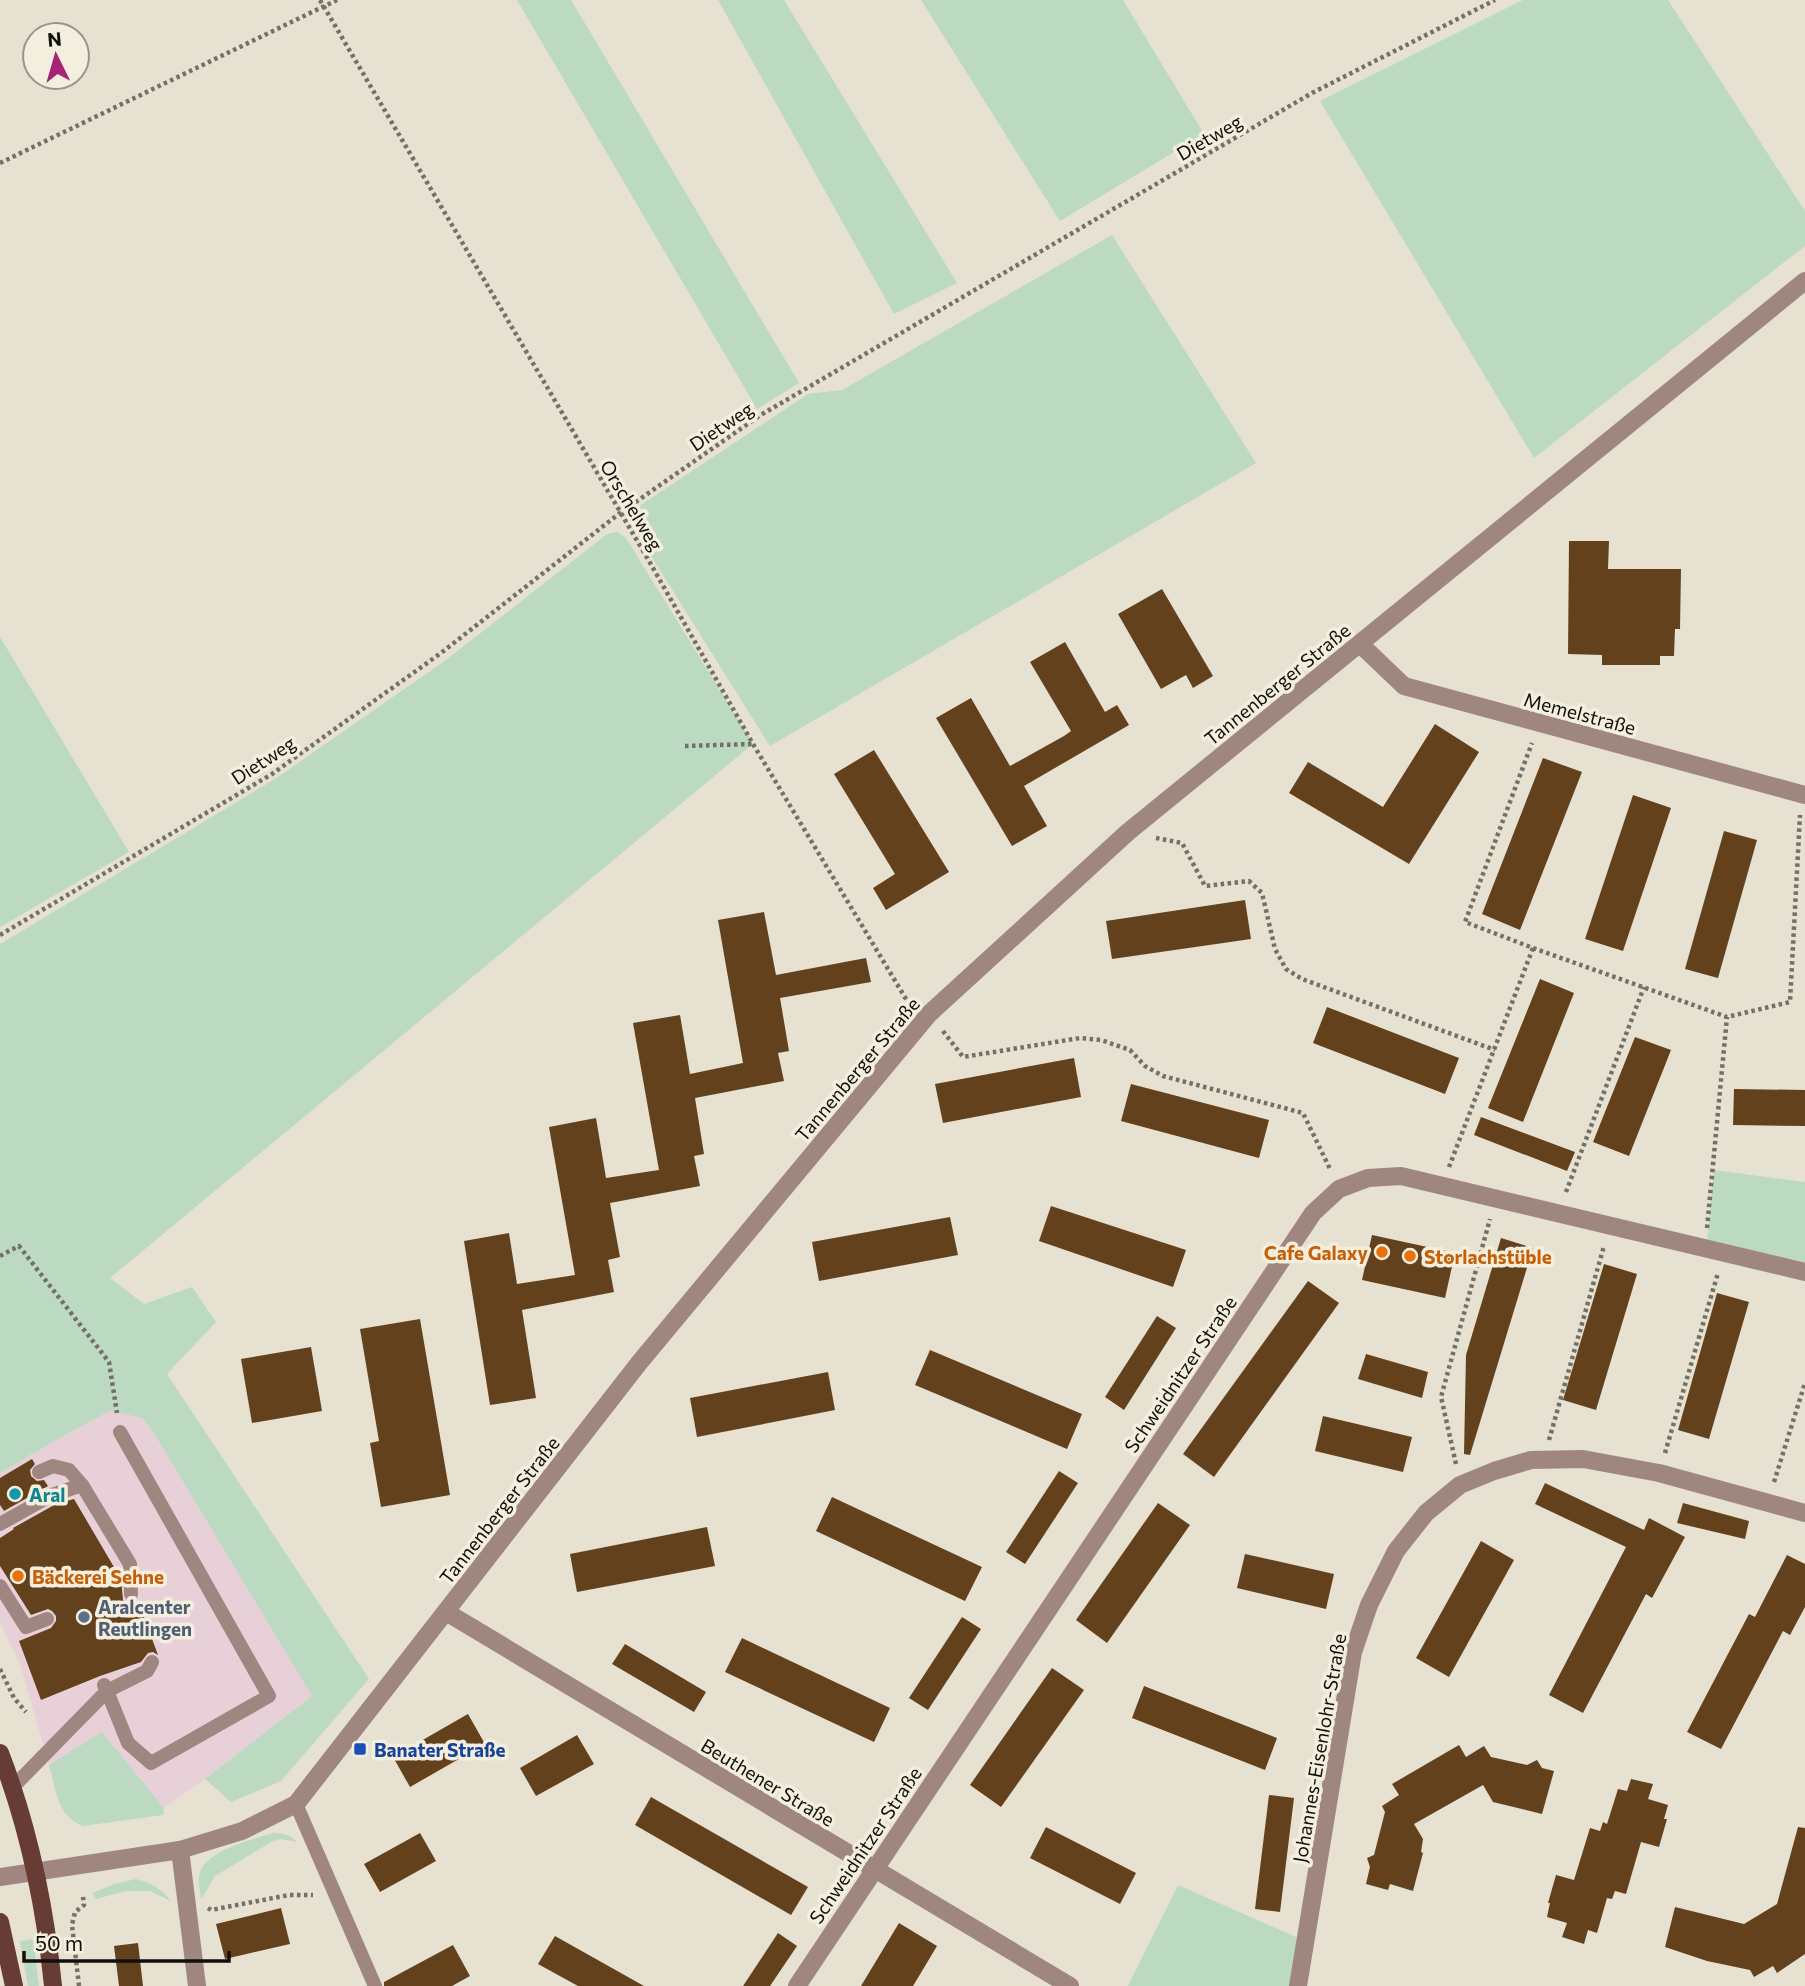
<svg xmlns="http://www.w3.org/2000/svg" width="1805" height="1986" viewBox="0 0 1805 1986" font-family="Commissioner,sans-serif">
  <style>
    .commercial { fill: #e8d0d9 }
    .green { fill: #bcdac1 }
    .building { fill: #64411d }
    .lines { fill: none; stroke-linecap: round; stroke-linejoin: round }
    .path { stroke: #737066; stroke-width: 4.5; stroke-dasharray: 3.5 3.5; stroke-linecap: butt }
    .lane { stroke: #9f8681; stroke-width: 14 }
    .street { stroke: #9f8681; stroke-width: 18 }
    .primary { stroke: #663c35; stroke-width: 18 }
    .food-dot { fill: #e8710a; stroke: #f3eede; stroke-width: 2.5 }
    .culture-dot { fill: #0f9aa8; stroke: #f3eede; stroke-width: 2.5 }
    .service-dot { fill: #5c6f8a; stroke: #f3eede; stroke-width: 2.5 }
    .transit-dot { fill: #1a4fb4; stroke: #f3eede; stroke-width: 2.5 }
    .labels { text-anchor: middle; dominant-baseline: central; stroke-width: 7; stroke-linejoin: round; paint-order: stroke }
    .street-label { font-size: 19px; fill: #110f0a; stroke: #f3eede }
    .food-label { font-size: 19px; font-weight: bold; fill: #c56008; stroke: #f3eede; text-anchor: start }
    .culture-label { font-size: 19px; font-weight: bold; fill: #0d838f; stroke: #f3eede; text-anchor: start }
    .service-label { font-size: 19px; font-weight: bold; fill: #4e5e75; stroke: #f3eede; text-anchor: start }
    .transit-label { font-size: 19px; font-weight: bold; fill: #164399; stroke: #f3eede; text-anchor: start }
  </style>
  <rect width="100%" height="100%" fill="#e6e1d1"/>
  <path class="commercial" d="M110,1411L143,1418L155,1435L312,1696L205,1779L164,1808L102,1732L49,1765L21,1667L0,1622V1473L63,1436Z"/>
  <g class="green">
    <path d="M517,0H571L799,383L757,409Z"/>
    <path d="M718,0H784L957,283L894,314Z"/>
    <path d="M921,0H1123L1204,134L1060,221Z"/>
    <path d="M1523,0H1668L1805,211V246L1534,458L1320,101Z"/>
    <path d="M1112,235L1256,463L770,746L635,530L633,516L641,505L808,394L842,390Z"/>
    <path d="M617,532L626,538L753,744L110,1278L144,1304L192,1287L216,1322L167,1374L369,1679L281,1781L231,1802L205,1779L312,1696L155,1435L143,1418L110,1411L63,1436L0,1473V944L275,779L446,660L607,534Z"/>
    <path d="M0,637L129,852L0,927Z"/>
    <path d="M1714,1170L1805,1182V1268L1707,1245Z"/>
    <path d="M102,1732L164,1808L163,1815L83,1826C56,1815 57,1791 49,1765Z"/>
    <path d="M272,1833C283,1833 289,1834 297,1842L280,1839L273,1841L215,1876L202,1898H201C200,1891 198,1882 199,1876C204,1850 250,1841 272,1833Z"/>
    <path d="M136,1879C151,1883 161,1888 171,1901L150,1891H126L96,1899L92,1893L114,1884Z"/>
    <path d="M1178,1885L1305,1941L1296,1986H1128Z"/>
    <path d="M33,1939L39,1986H28L20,1941Z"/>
  </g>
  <g class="building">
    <path d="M1569,541H1609L1608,569H1681L1680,629H1675L1674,656H1660V665H1602V655L1568,654Z"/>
    <path d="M1162,589L1213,676L1193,688L1186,675L1161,689L1118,614Z"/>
    <path d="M1065,642L1105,712L1117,705L1129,725L1024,786L1047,826L1012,846L936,718L971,698L1010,766L1064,736L1071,731L1030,662Z"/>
    <path d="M1435,724L1479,752L1409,864L1289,793L1308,762L1383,807Z"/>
    <path d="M874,750L949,872L886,910L873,888L895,874L834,774Z"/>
    <path d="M1543,758L1582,772L1520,930L1482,914Z"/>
    <path d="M1633,795L1671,808L1623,951L1585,939Z"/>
    <path d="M1724,831L1757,840L1718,978L1685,969Z"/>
    <path d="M1245,900L1251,939L1112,959L1106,921Z"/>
    <path d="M764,912L776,975L866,958L871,982L780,998L789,1051L778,1053L784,1081L695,1098L704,1154L694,1156L700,1186L610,1203L620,1257L608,1260L614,1292L522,1310L536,1398L490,1405L464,1241L509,1233L517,1284L575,1275L549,1127L596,1118L606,1178L659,1170L633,1023L680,1015L690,1074L743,1063L718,920Z"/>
    <path d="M1540,979L1574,993L1523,1122L1488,1108Z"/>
    <path d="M1327,1007L1459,1058L1445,1094L1313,1043Z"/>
    <path d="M1635,1037L1671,1050L1629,1156L1593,1142Z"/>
    <path d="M1074,1058L1081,1097L943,1123L935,1084Z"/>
    <path d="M1131,1084L1269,1120L1259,1158L1121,1121Z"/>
    <path d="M1734,1089L1805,1090V1126L1733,1125Z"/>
    <path d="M1481,1117L1575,1152L1567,1171L1474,1135Z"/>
    <path d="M1051,1206L1186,1250L1173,1287L1039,1241Z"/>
    <path d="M950,1217L958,1255L819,1281L812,1242Z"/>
    <path d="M1372,1235L1455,1253L1445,1298L1362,1280Z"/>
    <path d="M1501,1238L1533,1248L1470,1455L1464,1454L1466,1355Z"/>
    <path d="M1604,1264L1637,1274L1596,1410L1563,1400Z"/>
    <path d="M1308,1281L1339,1303L1214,1477L1183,1454Z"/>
    <path d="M1717,1293L1749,1302L1709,1439L1678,1430Z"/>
    <path d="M1157,1316L1176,1328L1124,1410L1105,1397Z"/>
    <path d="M420,1319L450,1495L381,1507L370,1443L379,1441L360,1329Z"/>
    <path d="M311,1347L322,1411L252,1423L241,1359Z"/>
    <path d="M930,1350L1082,1414L1067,1449L915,1385Z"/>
    <path d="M1366,1354L1428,1372L1422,1398L1358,1379Z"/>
    <path d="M828,1372L835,1410L697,1437L690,1398Z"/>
    <path d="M1323,1416L1412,1437L1403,1472L1315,1451Z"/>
    <path d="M32,1459L35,1464L30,1470L31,1476L37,1481L44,1480L48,1486L4,1511L0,1505V1478Z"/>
    <path d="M1059,1471L1078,1483L1025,1564L1006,1552Z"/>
    <path d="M1545,1483L1644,1530L1649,1518L1685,1537L1652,1598L1646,1594L1583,1713L1549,1695L1626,1547L1535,1504Z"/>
    <path d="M832,1497L982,1567L965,1601L816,1531Z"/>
    <path d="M74,1499L121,1579L123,1600L131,1604L138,1601L158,1655L153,1652L148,1653L141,1662L100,1676L41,1700L19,1641L51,1628L56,1621V1616L52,1611L48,1609L31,1615L0,1566V1538L14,1529L13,1528L56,1504Z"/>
    <path d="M1158,1503L1190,1525L1107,1643L1076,1620Z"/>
    <path d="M1683,1503L1749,1521L1745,1539L1677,1523Z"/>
    <path d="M707,1527L715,1566L577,1592L570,1554Z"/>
    <path d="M1481,1541L1514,1560L1449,1677L1416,1658Z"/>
    <path d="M1245,1554L1334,1574L1326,1609L1237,1588Z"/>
    <path d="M1787,1555L1805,1564V1607L1790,1635L1783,1631L1721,1749L1687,1732L1749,1614L1755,1617Z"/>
    <path d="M962,1617L981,1629L928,1710L909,1698Z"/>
    <path d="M742,1638L890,1708L874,1742L725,1672Z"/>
    <path d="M625,1644L706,1692L694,1712L612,1664Z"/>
    <path d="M1052,1668L1084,1690L1001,1807L970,1785Z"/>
    <path d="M1144,1686L1277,1738L1265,1770L1132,1718Z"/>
    <path d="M468,1714L485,1744L410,1787L393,1757Z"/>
    <path d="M577,1735L594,1764L536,1796L520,1768Z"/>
    <path d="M1459,1745L1466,1757L1484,1746L1491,1757L1527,1765L1537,1760L1542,1768L1554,1771L1542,1814L1493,1802L1483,1785L1414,1824L1423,1839L1421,1852L1423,1853L1413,1891L1390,1884L1388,1890L1366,1884L1370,1867L1367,1858L1374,1855L1385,1812L1382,1806L1399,1795L1392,1784Z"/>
    <path d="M1631,1779L1653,1784L1648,1799L1668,1805L1664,1819H1667L1659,1847L1641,1842L1626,1894L1615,1891L1612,1899L1607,1898L1597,1933L1588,1930L1584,1944L1562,1937L1567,1923L1547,1917L1550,1903H1548L1556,1875L1574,1880L1590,1828L1600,1831L1603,1822L1607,1824L1618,1789L1627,1791Z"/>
    <path d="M1269,1795L1294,1798L1280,1912L1255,1909Z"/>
    <path d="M651,1797L808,1887L791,1915L635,1825Z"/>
    <path d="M1046,1827L1136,1873L1120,1904L1030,1858Z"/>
    <path d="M1798,1827L1805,1828V1954L1777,1973L1773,1966L1754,1977L1750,1970L1707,1961L1665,1947L1675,1907L1744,1924L1777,1904Z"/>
    <path d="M420,1833L436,1861L380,1892L364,1864Z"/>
    <path d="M281,1908L290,1944L225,1959L216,1924Z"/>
    <path d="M899,1923L937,1946L913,1986H861Z"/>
    <path d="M778,1933L797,1946L770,1986H743Z"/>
    <path d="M555,1936L644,1986H578L538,1964Z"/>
    <path d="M138,1943L143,1986H119L114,1946Z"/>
    <path d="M453,1945L470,1976L452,1986H384V1982Z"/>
  </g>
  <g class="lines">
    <g class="path">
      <path d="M320,0L649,561L753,744L909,1004"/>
      <path d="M0,163L337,0"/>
      <path d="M685,746L753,744"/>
      <path d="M1156,838L1182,843L1205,886L1249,881L1262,893L1275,949L1286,969L1302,979L1495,1050"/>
      <path d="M0,935L272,774L441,653L620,513L759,416L1312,93L1495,0"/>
      <path d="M1533,948L1727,1017L1790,1002L1800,815"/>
      <path d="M943,1031L963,1057L1080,1038L1101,1040L1130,1050L1145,1066L1163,1076L1303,1113L1330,1169"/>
      <path d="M1449,1167L1533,948L1465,922L1532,743"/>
      <path d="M1566,1192L1644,987"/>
      <path d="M1707,1228L1727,1017"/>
      <path d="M0,1256L19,1246L109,1362L117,1413"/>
      <path d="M1549,1440L1604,1246"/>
      <path d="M1665,1453L1718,1273"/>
      <path d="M1456,1464L1441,1397L1490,1219"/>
      <path d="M1774,1482L1805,1383"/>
      <path d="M0,1669L14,1698L26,1712"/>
      <path d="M208,1908L211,1910L289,1895H313"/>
      <path d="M79,1986L72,1925L75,1912L84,1905L83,1897"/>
    </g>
    <g class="lane">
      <path d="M120,1432L269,1696L151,1763L128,1743L107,1691L147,1671L152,1662"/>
      <path d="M39,1472L53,1466L69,1470L82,1485L130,1564L131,1594"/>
      <path d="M0,1524L52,1495L82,1485"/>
      <path d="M0,1586L26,1627L47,1619"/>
      <path d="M12,1788L107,1691L104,1685"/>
      <path d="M296,1804L375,1986"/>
    </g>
    <g class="street">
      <path d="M1360,644L1404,686L1805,795"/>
      <path d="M446,1612L1070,1986"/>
      <path d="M180,1850L197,1986"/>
      <path d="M0,1877L180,1850L242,1831L296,1804L639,1363L929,1014L1128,832L1805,281"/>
      <path d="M797,1986L1313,1213L1339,1189L1368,1178L1401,1176L1805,1272"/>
      <path d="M1298,1986L1353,1652L1369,1605L1396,1551L1426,1513L1460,1485L1494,1471L1531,1460L1583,1459L1659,1473L1805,1513"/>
    </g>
    <g class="primary">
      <path d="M0,1753C29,1828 45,1906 53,1986"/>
      <path d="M0,1922L14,1986"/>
    </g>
  </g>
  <g class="food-dot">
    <circle cx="1382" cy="1252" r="7"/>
    <circle cx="1410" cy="1256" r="7"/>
    <circle cx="18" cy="1576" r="7"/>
  </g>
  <circle class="culture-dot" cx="15" cy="1494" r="7"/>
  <circle class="service-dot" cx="84" cy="1617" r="7"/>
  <rect class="transit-dot" x="353" y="1742" width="14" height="14" rx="3.5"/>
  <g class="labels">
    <g class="street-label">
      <text transform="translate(1209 137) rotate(-30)">Dietweg</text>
      <text transform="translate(721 426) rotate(-34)">Dietweg</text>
      <text transform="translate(632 505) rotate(59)">Orschelweg</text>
      <text transform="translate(1277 684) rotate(-39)">Tannenberger Straße</text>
      <text transform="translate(1580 713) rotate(15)">Memelstraße</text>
      <text transform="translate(263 760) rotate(-33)">Dietweg</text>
      <text transform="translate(857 1069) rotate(-50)">Tannenberger Straße</text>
      <text transform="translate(1180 1374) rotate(-56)">Schweidnitzer Straße</text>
      <text transform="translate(499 1510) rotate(-52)">Tannenberger Straße</text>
      <text transform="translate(1319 1748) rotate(-80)">Johannes-Eisenlohr-Straße</text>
      <text transform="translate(768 1782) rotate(31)">Beuthener Straße</text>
      <text transform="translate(865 1845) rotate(-56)">Schweidnitzer Straße</text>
    </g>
    <g class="food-label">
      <text x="1368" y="1252" text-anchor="end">Cafe Galaxy</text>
      <text x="1424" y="1256">Storlachstüble</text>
      <text x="32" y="1576">Bäckerei Sehne</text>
    </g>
    <g class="culture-label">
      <text x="29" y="1494">Aral</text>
    </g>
    <g class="service-label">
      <text x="98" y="1606">Aralcenter<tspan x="98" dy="22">Reutlingen</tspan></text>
    </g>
    <g class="transit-label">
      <text x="374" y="1749">Banater Straße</text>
    </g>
  </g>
  <g transform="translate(56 56) rotate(355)"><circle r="33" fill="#f3eede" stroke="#999589" stroke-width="2"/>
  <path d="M0-5L12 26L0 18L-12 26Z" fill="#a52473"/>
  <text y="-10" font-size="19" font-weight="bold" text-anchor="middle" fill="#110f0a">N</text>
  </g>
  <path d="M24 1951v10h205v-10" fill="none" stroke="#110f0a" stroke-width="3.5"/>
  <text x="35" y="1951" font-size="21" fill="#110f0a" stroke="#f3eede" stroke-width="5" paint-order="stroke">50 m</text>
</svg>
